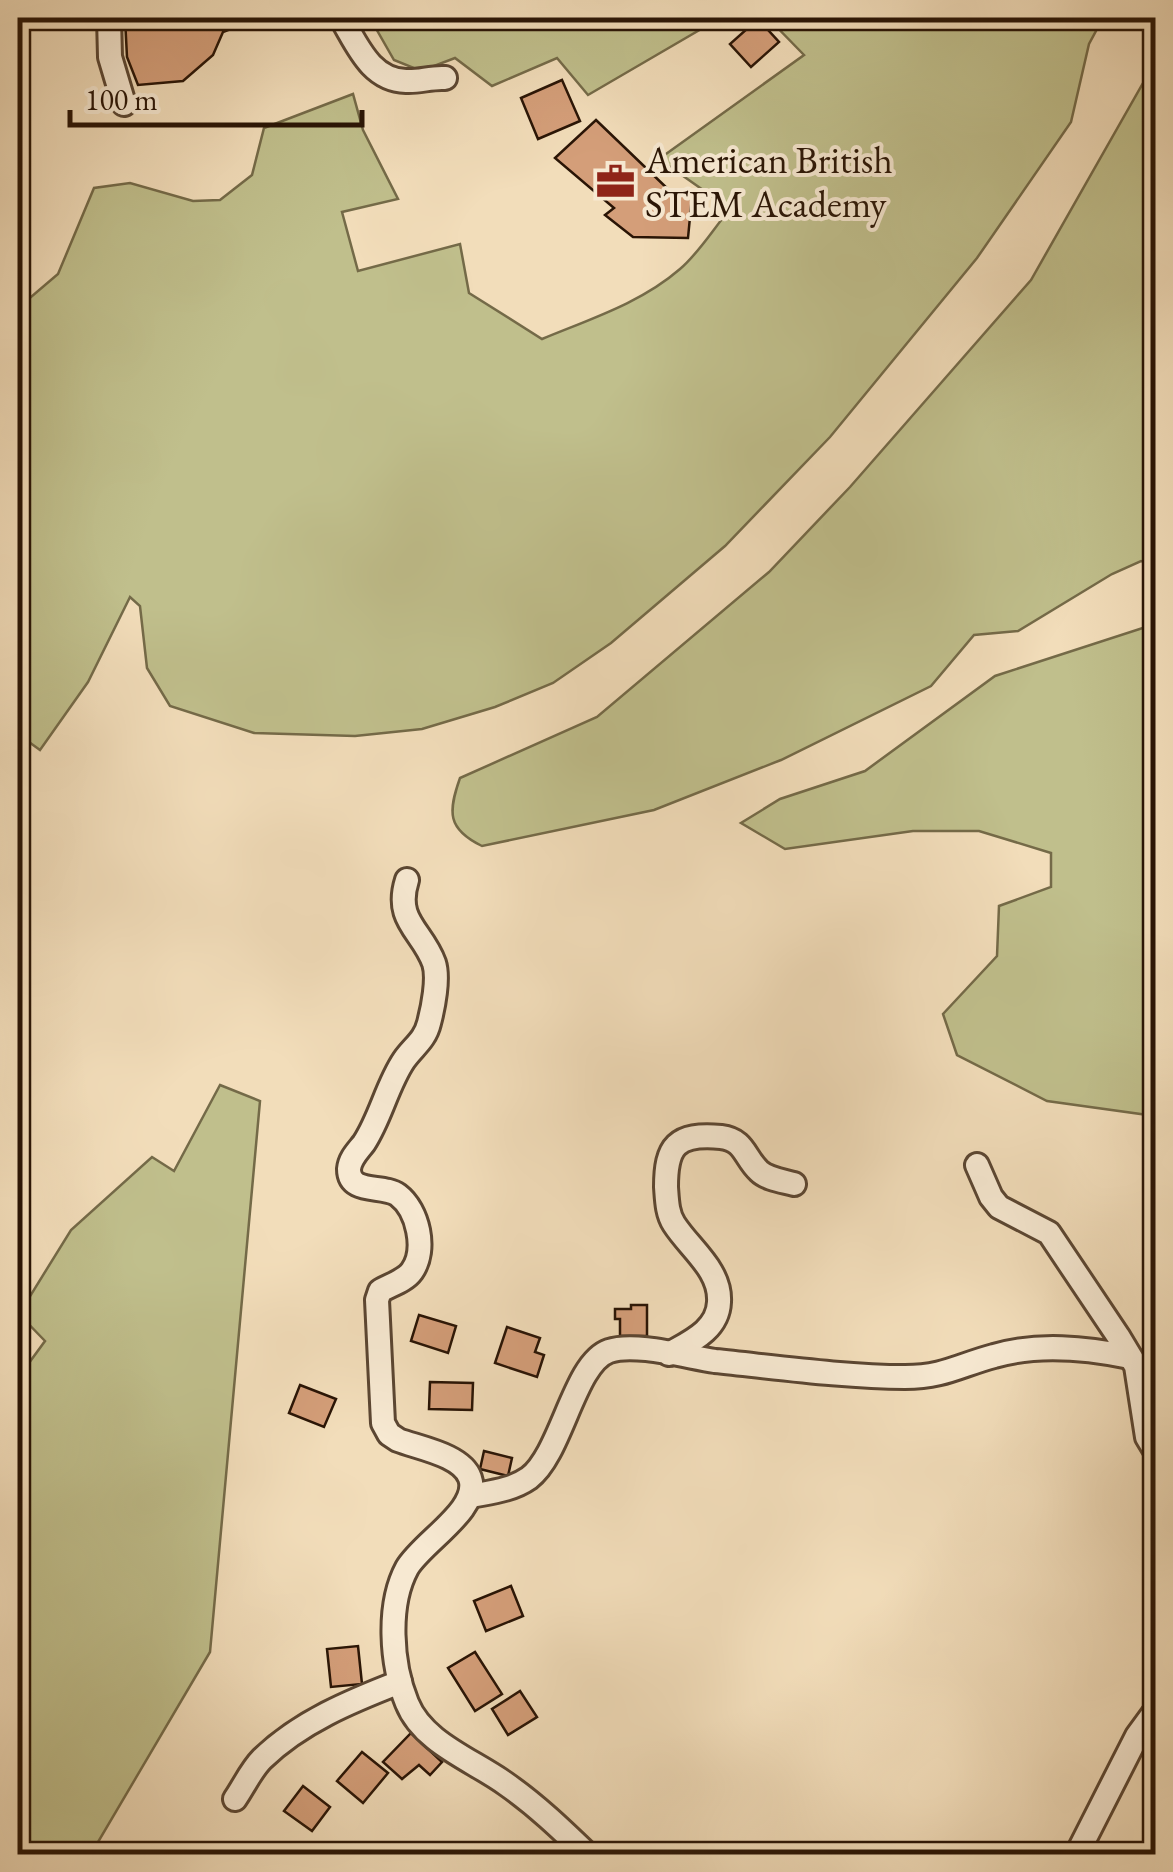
<svg xmlns="http://www.w3.org/2000/svg" width="1173" height="1872" viewBox="0 0 1173 1872" font-family="'EB Garamond',serif">
  <style>
    .green { fill: #c0bf8c; stroke: #746a48; stroke-width: 2.5 }
    .building { fill: #d49e79; stroke: #291405; stroke-width: 2.5 }
    .lines { fill: none; stroke-linecap: round; stroke-linejoin: round }
    .minor-casing { stroke: #5b4632; stroke-width: 28 }
    .minor { stroke: #f7e9d2; stroke-width: 22 }
    .labels { text-anchor: middle; dominant-baseline: central; stroke-width: 8; stroke-linejoin: round; paint-order: stroke }
    .poi-label { font-size: 38px; fill: #291405; stroke: #f7e9d2; text-anchor: start }
  </style>
  <rect width="100%" height="100%" fill="#f2ddba"/>
  <filter id="stains"><feTurbulence type="fractalNoise" baseFrequency=".002" numOctaves="4"/><feColorMatrix values="0 0 0 0 .2 0 0 0 0 .09 0 0 0 0 .02 0 0 0 .5 -.17"/></filter>
  <radialGradient id="worn" r=".72"><stop offset=".6" stop-color="#630" stop-opacity="0"/><stop offset="1" stop-color="#630" stop-opacity=".3"/></radialGradient>
  <g class="green">
    <path d="M370,18H720L588,95L557,58L492,86L455,58L421,71L394,60Z"/>
    <path d="M768,18H1103L1089,44L1071,122L977,258L830,437L725,546L611,643L553,683L495,707L422,729L355,736L254,733L170,706L147,668L140,606L130,597L88,682L40,750L18,734V308L58,274L94,188L130,183L193,201L220,200L252,175L264,128L353,94L363,130L398,199L342,212L358,271L460,244L469,293L542,339C590,319 641,303 680,269C699,253 714,228 730,209L659,159L804,55Z"/>
    <path d="M1155,62V565L1141,561L1112,574L1018,631L974,635L931,686L781,760L654,810L482,846C447,829 448,812 460,778L597,717L769,572L850,487L1031,280Z"/>
    <path d="M1155,624H1156L1155,1116L1047,1101L957,1055L943,1014L997,956L999,906L1051,887V853L979,831H913L785,849L741,823L780,799L865,771L995,676Z"/>
    <path d="M220,1085L260,1101L210,1652L91,1854H18V1378L45,1341L19,1314L71,1230L152,1157L174,1171Z"/>
  </g>
  <g class="building">
    <path d="M125,18H234L236,27L223,32L213,55L183,81L138,85L127,57Z"/>
    <path d="M758,19L779,42L751,67L730,44Z"/>
    <path d="M562,80L580,121L538,139L521,98Z"/>
    <path d="M596,120L672,193L692,196L688,238L633,237L605,215L614,208L555,158Z"/>
    <path d="M631,1305H647V1336H620V1319H615V1309H631Z"/>
    <path d="M419,1315L456,1326L448,1353L411,1341Z"/>
    <path d="M507,1327L540,1338L535,1352L544,1355L537,1377L495,1363Z"/>
    <path d="M430,1382L473,1383L472,1410L429,1409Z"/>
    <path d="M300,1385L336,1399L324,1427L289,1413Z"/>
    <path d="M484,1451L512,1458L508,1476L480,1469Z"/>
    <path d="M511,1586L523,1616L486,1631L474,1601Z"/>
    <path d="M358,1646L362,1684L331,1687L327,1649Z"/>
    <path d="M475,1652L502,1694L475,1711L448,1668Z"/>
    <path d="M520,1691L537,1717L508,1735L492,1709Z"/>
    <path d="M411,1733L442,1762L430,1775L419,1765L402,1779L383,1762Z"/>
    <path d="M362,1752L388,1773L363,1803L337,1781Z"/>
    <path d="M303,1786L330,1807L312,1831L284,1811Z"/>
  </g>
  <g class="lines">
    <defs>
      <g id="minor">
        <path d="M109,18L110,57L124,104"/>
        <path d="M341,18C357,44 370,80 406,81C419,82 431,77 445,78"/>
        <path d="M407,880C394,921 422,930 434,963C439,978 433,1008 429,1023C425,1040 413,1047 404,1060C387,1085 381,1117 364,1143C358,1151 350,1158 349,1169C349,1195 383,1184 398,1195C418,1210 427,1250 412,1271C405,1281 390,1285 380,1291L377,1300L383,1423L389,1434L398,1440C419,1448 462,1455 470,1478C481,1509 422,1542 407,1568C387,1605 391,1664 407,1703C423,1743 473,1760 506,1784C536,1805 561,1829 587,1854"/>
        <path d="M977,1165L991,1197L999,1207L1049,1233L1118,1336L1136,1366L1147,1437L1156,1452"/>
        <path d="M669,1354C690,1342 718,1330 719,1302C721,1270 690,1249 674,1224C667,1213 667,1200 666,1187C666,1146 676,1133 721,1137C745,1140 744,1157 759,1171C767,1179 783,1181 794,1184"/>
        <path d="M471,1496C491,1492 512,1490 529,1478C562,1453 574,1363 609,1351C635,1342 687,1357 715,1361C774,1367 846,1377 905,1377C944,1377 960,1365 994,1356C1038,1343 1086,1348 1130,1357"/>
        <path d="M235,1799C244,1786 251,1770 262,1759C300,1722 351,1701 400,1682"/>
        <path d="M1077,1854L1137,1736L1156,1710"/>
      </g>
    </defs>
    <use href="#minor" class="minor-casing"/>
    <use href="#minor" class="minor"/>
  </g>
  <defs>
    <symbol id="office-bare" viewBox="-9 -9 18 18"><path d="M-6-3h4V-5.5h4V-3h4V5H-6ZM-1-4.5V-3h2v-1.5ZM-6 0V1H6V0Z" fill="#8f2418" stroke="#f7e9d2" stroke-width="2.5" paint-order="stroke"/></symbol>
  </defs>
  <g fill-rule="evenodd">
    <use href="#office-bare" x="588" y="154" width="55" height="55"/>
  </g>
  <g class="labels">
    <g class="poi-label">
      <text x="645" y="159">American British<tspan x="645" dy="44">STEM Academy</tspan></text>
    </g>
  </g>
  <rect width="1173" height="1872" fill="none" stroke="#f2ddba" stroke-width="60"/>
  <rect x="20" y="20" width="1133" height="1832" fill="none" stroke="#291405" stroke-width="5"/>
  <rect x="30" y="30" width="1113" height="1812" fill="none" stroke="#291405" stroke-width="2.5"/>
  <path d="M70 110v15h292v-15" fill="none" stroke="#291405" stroke-width="5"/>
  <text x="85" y="110" font-size="30" fill="#291405" stroke="#f7e9d2" stroke-width="8" paint-order="stroke">100 m</text>
  <rect width="100%" height="100%" filter="url(#stains)"/>
  <rect width="100%" height="100%" fill="url(#worn)"/>
</svg>
